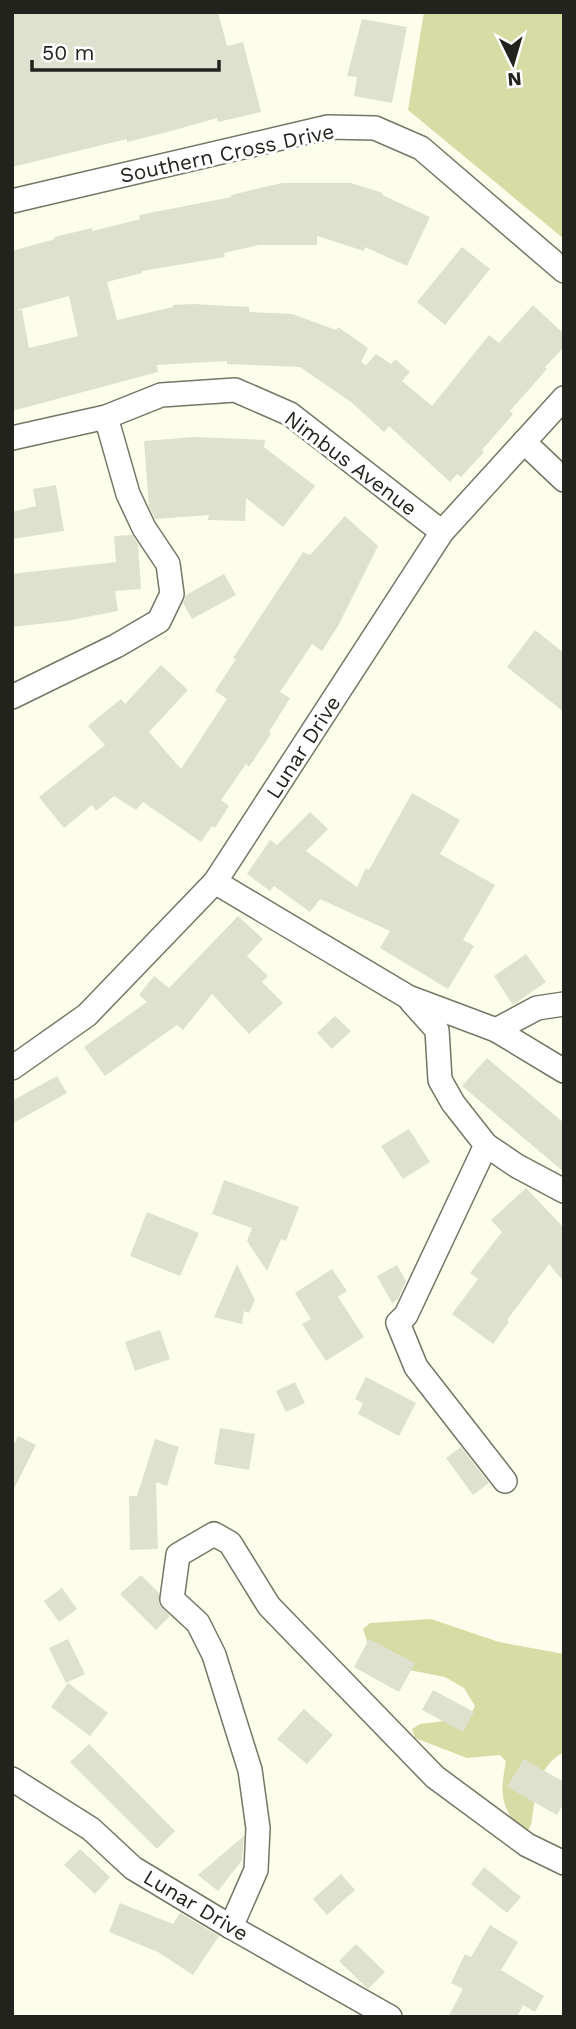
<svg xmlns="http://www.w3.org/2000/svg" width="576" height="2029" viewBox="0 0 576 2029" font-family="'Work Sans',sans-serif">
  <style>
    .green { fill: #d7dca5 }
    .building { fill: #dfe1cf; fill-rule: evenodd }
    .lines { fill: none; stroke-linecap: round; stroke-linejoin: round }
    .minor-casing { stroke: #747666; stroke-width: 26 }
    .minor { stroke: #fff; stroke-width: 23 }
    .labels { text-anchor: middle; dominant-baseline: central; stroke-width: 6; stroke-linejoin: round; paint-order: stroke }
    .street-label { font-size: 21px; fill: #22231c; stroke: #fff }
  </style>
  <rect width="100%" height="100%" fill="#fcfeeb"/>
  <g class="green">
    <path d="M424,12H564V239L408,110Z"/>
    <path d="M431,1619L499,1642L564,1654V1752C535,1768 536,1796 531,1825L527,1832L519,1834C502,1801 499,1799 506,1761L500,1755L467,1758L415,1738L412,1729L420,1724L469,1718L475,1706L464,1688L445,1677L388,1666L371,1653L363,1629L370,1623Z"/>
  </g>
  <g class="building">
    <path d="M12,12H218L227,46L243,42L261,112L218,122L217,118L164,133L127,142V139L12,167Z"/>
    <path d="M362,19L407,27L392,103L354,96L357,77L347,76Z"/>
    <path d="M282,183H351L383,193L382,195L430,217L407,266L365,247L364,251L317,236V245H259L224,253L225,257L142,271V273L107,282L117,320L173,307V305L193,304L249,307V312L292,314L336,330L338,327L368,348L361,362L366,365L376,354L391,364L395,359L410,372L402,381L432,406L489,335L499,343L533,305L564,334V347L545,367L547,369L510,411L513,414L482,450L484,452L461,477L457,474L450,482L389,426L384,432L351,402L300,367L227,364V361L157,365L158,372L12,411V251L55,239L54,237L92,228V231L140,219L139,215L232,197L231,195ZM69,296L78,336L29,348L22,310H17Z"/>
    <path d="M462,247L490,269L445,325L417,302Z"/>
    <path d="M194,437L265,440L264,447L315,486L283,527L246,498L245,521L208,520L209,515L155,519L149,507L144,441Z"/>
    <path d="M56,485L64,531L12,539V512L36,506L33,489Z"/>
    <path d="M345,516L378,546L338,626L322,651L312,644L280,692L290,698L269,732L271,734L249,767L246,764L221,800L229,806L215,828L212,826L201,842L143,802L136,810L114,796L96,811L92,805L64,828L39,797L105,745L88,726L121,699L125,704L161,665L188,690L149,732L181,769L227,699L215,691L236,659L233,658L303,552L310,555Z"/>
    <path d="M132,535L138,544L141,589L115,591L118,611L66,621L12,627V574L116,562L114,536Z"/>
    <path d="M224,574L236,595L192,619L183,603L186,595Z"/>
    <path d="M535,630L564,653V712L507,667Z"/>
    <path d="M412,793L460,820L440,854L495,885L463,940L474,946L448,989L380,948L390,931L320,899L310,912L274,886L270,891L247,874L270,840L277,845L310,812L328,829L306,851L357,887L366,868L369,870Z"/>
    <path d="M238,916L263,939L247,956L268,976L262,982L283,1003L249,1034L212,994L183,1030L177,1025L105,1076L84,1047L147,1002L139,995L154,976L169,988Z"/>
    <path d="M526,954L546,982L513,1005L494,976Z"/>
    <path d="M335,1016L351,1031L332,1049L317,1033Z"/>
    <path d="M487,1058L564,1123V1172L462,1086Z"/>
    <path d="M57,1076L67,1093L12,1124V1101Z"/>
    <path d="M409,1129L430,1162L403,1179L381,1146Z"/>
    <path d="M224,1180L299,1207L286,1241L281,1239L267,1271L247,1241L252,1228L212,1214Z"/>
    <path d="M526,1188L564,1228V1282L549,1264L507,1320L509,1322L493,1344L452,1314L478,1279L470,1273L502,1232L491,1220Z"/>
    <path d="M147,1212L199,1233L180,1276L130,1256Z"/>
    <path d="M237,1264L255,1300L249,1313L244,1311L242,1324L214,1317Z"/>
    <path d="M397,1265L406,1281L398,1299L392,1303L377,1276Z"/>
    <path d="M332,1269L347,1291L338,1297L364,1337L326,1361L302,1324L311,1319L295,1293Z"/>
    <path d="M160,1330L170,1359L135,1371L125,1342Z"/>
    <path d="M366,1377L416,1403L399,1436L358,1414L363,1403L355,1399Z"/>
    <path d="M295,1382L305,1403L286,1412L276,1391Z"/>
    <path d="M220,1428L255,1434L249,1470L214,1464Z"/>
    <path d="M18,1436L36,1445L12,1493V1448Z"/>
    <path d="M155,1439L179,1447L167,1486L156,1482L158,1549L130,1550L129,1496H137Z"/>
    <path d="M461,1447L489,1483L473,1495L446,1458Z"/>
    <path d="M141,1575L159,1593V1604L170,1616L156,1630L120,1594Z"/>
    <path d="M62,1588L77,1609L59,1622L44,1601Z"/>
    <path d="M68,1639L85,1674L66,1683L49,1648Z"/>
    <path d="M369,1639L415,1663L399,1692L354,1667Z"/>
    <path d="M68,1683L108,1713L90,1736L51,1707Z"/>
    <path d="M433,1690L474,1712L463,1732L422,1710Z"/>
    <path d="M304,1709L333,1735L307,1764L277,1739Z"/>
    <path d="M89,1744L175,1831L157,1849L70,1762Z"/>
    <path d="M524,1759L564,1782V1803L557,1815L507,1787Z"/>
    <path d="M244,1836L242,1860L218,1891L198,1875Z"/>
    <path d="M80,1849L110,1877L95,1894L64,1865Z"/>
    <path d="M484,1867L521,1897L507,1913L471,1884Z"/>
    <path d="M341,1874L355,1890L327,1915L313,1899Z"/>
    <path d="M120,1903L173,1924L180,1913L219,1936L193,1975L158,1952L109,1932Z"/>
    <path d="M490,1925L518,1942L501,1970L544,1996L535,2012L523,2005L517,2017H448L463,1989L451,1983L465,1954L471,1957Z"/>
    <path d="M356,1944L385,1972L368,1989L339,1961Z"/>
  </g>
  <g class="lines">
    <defs>
      <g id="minor">
        <path d="M12,201L328,127L375,128L421,148L564,271"/>
        <path d="M12,438L106,417L161,395L235,390L290,414L442,532"/>
        <path d="M524,442L564,480"/>
        <path d="M12,697L116,646L159,621L172,594L168,564L144,528L128,494L106,417"/>
        <path d="M215,882L408,997L496,1030L564,1071"/>
        <path d="M411,1001L437,1030L440,1080L453,1103L486,1145L517,1166L564,1191"/>
        <path d="M496,1030L537,1008L564,1004"/>
        <path d="M12,1068L87,1015L215,882L442,532L564,398"/>
        <path d="M486,1145L406,1315L398,1323L416,1367L505,1481"/>
        <path d="M12,1779L91,1829L133,1868L231,1927L390,2017"/>
        <path d="M231,1927L256,1870L258,1828L250,1770L214,1655L198,1623L172,1599L178,1555L214,1534L230,1543L269,1606L435,1777L527,1845L564,1863"/>
      </g>
    </defs>
    <use href="#minor" class="minor-casing"/>
    <use href="#minor" class="minor"/>
  </g>
  <g class="labels">
    <g class="street-label">
      <text transform="translate(227 153) rotate(-12)">Southern Cross Drive</text>
      <text transform="translate(351 463) rotate(37)">Nimbus Avenue</text>
      <text transform="translate(303 747) rotate(-57)">Lunar Drive</text>
      <text transform="translate(196 1905) rotate(31)">Lunar Drive</text>
    </g>
  </g>
  <rect width="576" height="2029" fill="none" stroke="#22231c" stroke-width="28"/>
  <g transform="translate(513 63) rotate(175)" stroke="#ffffff" stroke-width="5" paint-order="stroke">
  <path d="M0-5L12 26L0 18L-12 26Z" fill="#22231c"/>
  <text y="-10" font-size="19" font-weight="bold" text-anchor="middle" fill="#22231c">N</text>
  </g>
  <path d="M32 60v10h187v-10" fill="none" stroke="#22231c" stroke-width="3.5"/>
  <text x="42" y="60" font-size="21" fill="#22231c" stroke="#ffffff" stroke-width="5" paint-order="stroke">50 m</text>
</svg>
